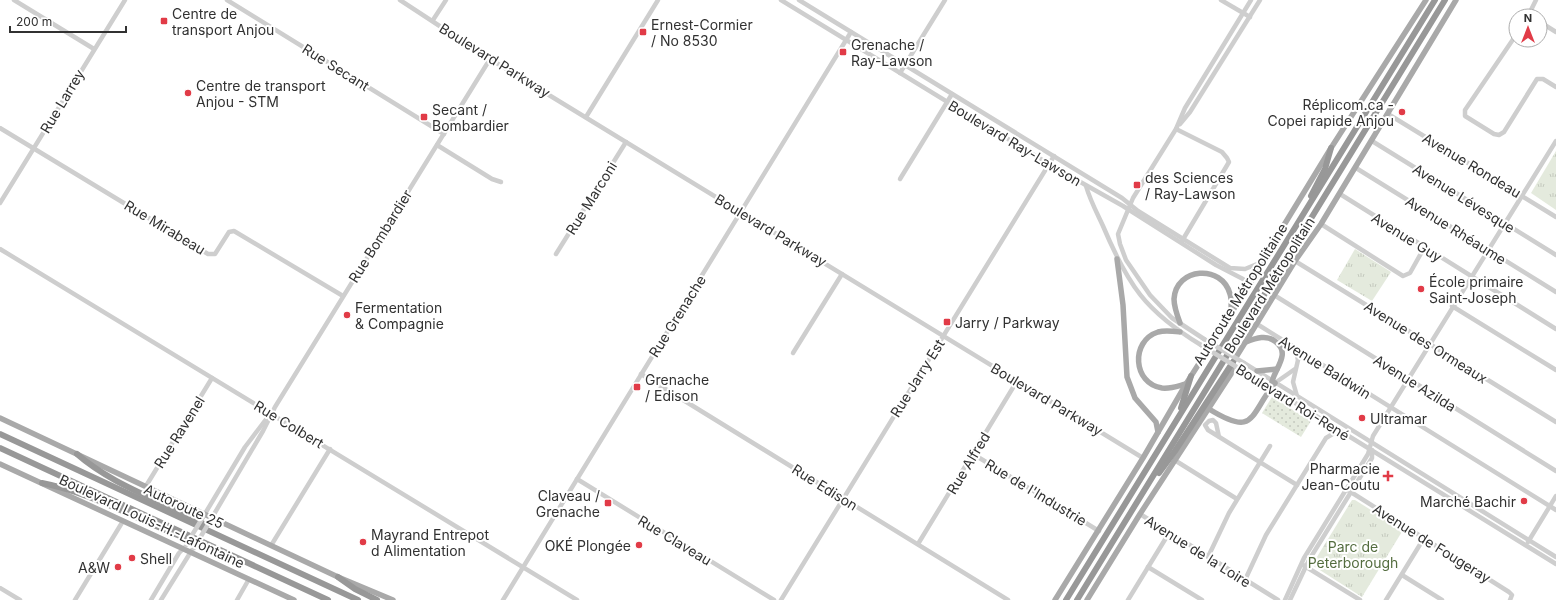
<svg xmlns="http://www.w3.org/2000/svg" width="1556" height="600" viewBox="0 0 1556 600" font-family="Inter,sans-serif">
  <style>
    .grass { fill: url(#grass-dots) }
    .park { fill: url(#park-tufts) }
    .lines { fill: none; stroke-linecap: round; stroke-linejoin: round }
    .minor { stroke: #cecece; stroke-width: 4.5 }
    .major { stroke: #a9a9a9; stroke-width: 5.5 }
    .highway { stroke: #989898; stroke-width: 6 }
    .minor-bridge { stroke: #cecece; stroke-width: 4.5 }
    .poi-dot { fill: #e13b47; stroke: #fff; stroke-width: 1.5 }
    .labels { text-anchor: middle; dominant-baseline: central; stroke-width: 4; stroke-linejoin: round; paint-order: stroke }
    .poi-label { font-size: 14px; fill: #313131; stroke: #fff; text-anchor: start }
    .street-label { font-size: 14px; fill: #313131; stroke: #fff }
    .park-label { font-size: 14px; fill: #546d3f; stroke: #fff }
  </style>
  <defs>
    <pattern id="grass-dots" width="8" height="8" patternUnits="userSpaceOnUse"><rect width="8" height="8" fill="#e4eadd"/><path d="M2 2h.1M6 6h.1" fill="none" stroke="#c4c9be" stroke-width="1.8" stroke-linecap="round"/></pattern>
    <pattern id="park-tufts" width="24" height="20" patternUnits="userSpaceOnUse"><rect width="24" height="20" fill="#e4eadd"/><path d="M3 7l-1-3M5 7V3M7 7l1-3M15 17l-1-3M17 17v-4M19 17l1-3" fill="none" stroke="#c4c9be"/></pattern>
  </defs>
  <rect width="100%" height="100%" fill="#fff"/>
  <path class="grass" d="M1272,397L1311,421L1301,437L1262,413Z"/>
  <g class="park">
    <path d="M1556,151V210L1531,193Z"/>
    <path d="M1355,249L1391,272L1372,301L1337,280Z"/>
    <path d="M1352,500H1355L1403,530L1362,597L1312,565Z"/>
  </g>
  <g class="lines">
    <g class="minor">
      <path d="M14,0L94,49"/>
      <path d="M227,0L444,134"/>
      <path d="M400,0L490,59L1143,458"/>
      <path d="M781,0L1052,166L1123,206L1216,265L1243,279L1249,285"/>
      <path d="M799,0L1122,198L1138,211L1230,268L1245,269L1262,262"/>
      <path d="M1221,0L1250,17"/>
      <path d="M1528,16L1536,0"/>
      <path d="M433,20L446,0"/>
      <path d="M1540,22L1556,32"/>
      <path d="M1516,35L1465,110V116L1494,134L1499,135L1504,132L1537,79H1543L1556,87"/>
      <path d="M900,73L945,0"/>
      <path d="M1388,114L1556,217"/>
      <path d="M586,117L658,0"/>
      <path d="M1180,124L1190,112L1260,0"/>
      <path d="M0,128L208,254H215L229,232L234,231L343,296"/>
      <path d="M1176,129L1222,152L1227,158L1229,162L1182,241"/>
      <path d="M1372,141L1556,255"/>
      <path d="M437,145L492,179L501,182"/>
      <path d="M1356,168L1556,292"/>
      <path d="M900,179L952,94"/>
      <path d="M1086,186C1090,200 1097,213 1103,226C1128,285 1145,311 1201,345"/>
      <path d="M1340,194L1556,329"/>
      <path d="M0,203L125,0"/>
      <path d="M1321,224L1403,276L1410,273L1424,248"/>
      <path d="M0,249L577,600"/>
      <path d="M556,254L626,142"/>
      <path d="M1295,261L1556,422"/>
      <path d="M1274,295L1556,471"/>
      <path d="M1452,306L1556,370"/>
      <path d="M1257,324L1556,510"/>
      <path d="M1204,339L1172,318L1150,295L1126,260L1120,244L1118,234L1133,198L1176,129L1185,108L1251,0"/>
      <path d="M1295,348L1298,360L1293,382L1297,396"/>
      <path d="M793,353L842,274"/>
      <path d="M1244,363L1556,557"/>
      <path d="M1240,369L1556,564"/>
      <path d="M641,374L1008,600"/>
      <path d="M1275,383L1295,369"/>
      <path d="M1219,437L1216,423L1213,420L1209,421L1205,425L1208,430L1297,485"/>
      <path d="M973,454L1099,531"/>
      <path d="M1176,461L1237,499"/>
      <path d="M577,479L774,600"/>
      <path d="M146,486L212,378"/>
      <path d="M1346,489L1509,592L1512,595L1510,600"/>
      <path d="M1140,514L1278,600"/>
      <path d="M203,517L245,447L267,418"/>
      <path d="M210,521L263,431L275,407L490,59"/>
      <path d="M1528,542L1556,496"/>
      <path d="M272,544L330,449"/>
      <path d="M918,544L1017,381"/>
      <path d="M1208,557L1229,513L1270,446"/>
      <path d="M1303,565L1360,600"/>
      <path d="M1148,567L1202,600"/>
      <path d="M1402,575L1442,600"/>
      <path d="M1245,580L1266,535L1326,438L1339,430"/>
      <path d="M0,588L20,600"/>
      <path d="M75,600L123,521"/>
      <path d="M151,600L179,553L184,548"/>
      <path d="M161,600L192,550"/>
      <path d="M237,600L249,579"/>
      <path d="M503,600L851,32"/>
      <path d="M781,600L1054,156"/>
      <path d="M1128,600L1169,533"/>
      <path d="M1285,600L1304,558L1368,454L1373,436L1556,141"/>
      <path d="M1290,600L1309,560L1372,458V450"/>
      <path d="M1386,600L1424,538"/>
    </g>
    <g class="major">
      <path d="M1117,259L1123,305L1127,377L1135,398L1156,422L1158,432"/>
      <path d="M1180,323C1177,315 1174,307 1174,299C1176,267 1222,264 1230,294C1232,300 1231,306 1231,312"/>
      <path d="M1180,332C1172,331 1165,330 1158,332C1130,341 1133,384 1162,388C1171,389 1178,386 1186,384"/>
      <path d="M1246,342C1256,338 1267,334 1276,342C1293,355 1270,373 1271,388"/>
      <path d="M1257,371L1277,369"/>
      <path d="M1209,409C1256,438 1249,415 1275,383"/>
      <path d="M0,418L338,577L393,600"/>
      <path d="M0,464L294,600"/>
      <path d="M1055,600L1143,458L1186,384L1256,274L1273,243L1331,148L1426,0"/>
      <path d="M1087,600L1140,514L1231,374L1233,362L1251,333L1295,261L1321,224L1456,0"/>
    </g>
    <g class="highway">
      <path d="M1311,196L1325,169L1331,148"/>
      <path d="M1181,408L1191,376"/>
      <path d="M0,434L358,600"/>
      <path d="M0,448L328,600"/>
      <path d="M77,454C112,485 163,501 204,524"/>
      <path d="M1159,473L1175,451L1233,362"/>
      <path d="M42,483C94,493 138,521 188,539"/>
      <path d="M338,577L355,589L377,600"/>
      <path d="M1066,600L1435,0"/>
      <path d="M1077,600L1445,0"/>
    </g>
    <g class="minor-bridge">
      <path d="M1204,339L1244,363"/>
      <path d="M1201,345L1240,369"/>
      <path d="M186,545L203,517"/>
      <path d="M194,548L210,521"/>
    </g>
  </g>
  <g class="poi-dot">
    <rect x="160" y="17" width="8" height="8" rx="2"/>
    <rect x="639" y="28" width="8" height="8" rx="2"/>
    <rect x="839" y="48" width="8" height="8" rx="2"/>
    <circle cx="188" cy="93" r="4"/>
    <circle cx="1402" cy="112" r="4"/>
    <rect x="420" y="113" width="8" height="8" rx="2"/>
    <rect x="1133" y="181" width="8" height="8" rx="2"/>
    <circle cx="1421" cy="289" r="4"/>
    <circle cx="347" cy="315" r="4"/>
    <rect x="943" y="318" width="8" height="8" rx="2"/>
    <rect x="633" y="383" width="8" height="8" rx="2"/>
    <circle cx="1362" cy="418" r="4"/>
    <path d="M1386 470h4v4h4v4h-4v4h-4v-4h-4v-4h4z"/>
    <circle cx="1524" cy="501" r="4"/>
    <rect x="604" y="499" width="8" height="8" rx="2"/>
    <circle cx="363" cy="542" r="4"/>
    <circle cx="639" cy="545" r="4"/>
    <circle cx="132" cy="558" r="4"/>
    <circle cx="118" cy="567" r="4"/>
  </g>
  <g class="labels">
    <g class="poi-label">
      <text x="172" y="13">Centre de<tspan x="172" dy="16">transport Anjou</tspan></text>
      <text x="651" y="24">Ernest-Cormier<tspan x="651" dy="16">/ No 8530</tspan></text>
      <text x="851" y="44">Grenache /<tspan x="851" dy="16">Ray-Lawson</tspan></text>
      <text x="196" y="85">Centre de transport<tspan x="196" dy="16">Anjou - STM</tspan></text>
      <text x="1394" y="104" text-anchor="end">Réplicom.ca -<tspan x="1394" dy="16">Copei rapide Anjou</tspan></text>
      <text x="432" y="109">Secant /<tspan x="432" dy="16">Bombardier</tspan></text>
      <text x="1145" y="177">des Sciences<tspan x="1145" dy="16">/ Ray-Lawson</tspan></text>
      <text x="1429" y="281">École primaire<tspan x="1429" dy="16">Saint-Joseph</tspan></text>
      <text x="355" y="307">Fermentation<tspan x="355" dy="16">&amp; Compagnie</tspan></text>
      <text x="955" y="322">Jarry / Parkway</text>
      <text x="645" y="379">Grenache<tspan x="645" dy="16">/ Edison</tspan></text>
      <text x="1370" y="418">Ultramar</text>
      <text x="1380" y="468" text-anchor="end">Pharmacie<tspan x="1380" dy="16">Jean-Coutu</tspan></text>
      <text x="600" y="495" text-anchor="end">Claveau /<tspan x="600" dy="16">Grenache</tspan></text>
      <text x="1516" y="501" text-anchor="end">Marché Bachir</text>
      <text x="371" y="534">Mayrand Entrepot<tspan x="371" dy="16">d Alimentation</tspan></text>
      <text x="631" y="545" text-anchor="end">OKÉ Plongée</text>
      <text x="140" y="558">Shell</text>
      <text x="110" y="567" text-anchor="end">A&amp;W</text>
    </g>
    <g class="street-label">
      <text transform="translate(495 60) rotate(32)">Boulevard Parkway</text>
      <text transform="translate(336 67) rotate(32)">Rue Secant</text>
      <text transform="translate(62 101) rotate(-59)">Rue Larrey</text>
      <text transform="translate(1015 143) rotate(31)">Boulevard Ray-Lawson</text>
      <text transform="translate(1472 165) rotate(31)">Avenue Rondeau</text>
      <text transform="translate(591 198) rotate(-58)">Rue Marconi</text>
      <text transform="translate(1464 198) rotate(32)">Avenue Lévesque</text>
      <text transform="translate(165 227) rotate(31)">Rue Mirabeau</text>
      <text transform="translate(771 230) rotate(31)">Boulevard Parkway</text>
      <text transform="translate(1456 230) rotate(32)">Avenue Rhéaume</text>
      <text transform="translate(380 236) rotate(-58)">Rue Bombardier</text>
      <text transform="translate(1407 237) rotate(32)">Avenue Guy</text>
      <text transform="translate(1269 285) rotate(-58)">Boulevard Métropolitain</text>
      <text transform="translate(1240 294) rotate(-58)">Autoroute Métropolitaine</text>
      <text transform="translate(677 316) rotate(-58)">Rue Grenache</text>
      <text transform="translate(1426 342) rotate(32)">Avenue des Ormeaux</text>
      <text transform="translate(1325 367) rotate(32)">Avenue Baldwin</text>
      <text transform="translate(917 378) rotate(-58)">Rue Jarry Est</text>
      <text transform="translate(1415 383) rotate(32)">Avenue Azilda</text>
      <text transform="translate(1047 399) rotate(31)">Boulevard Parkway</text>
      <text transform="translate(1293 402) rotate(32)">Boulevard Roi-René</text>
      <text transform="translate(289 424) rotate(31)">Rue Colbert</text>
      <text transform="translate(179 432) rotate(-58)">Rue Ravenel</text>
      <text transform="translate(968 463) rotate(-59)">Rue Alfred</text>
      <text transform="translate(825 487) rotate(32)">Rue Edison</text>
      <text transform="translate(1036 492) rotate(31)">Rue de l'Industrie</text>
      <text transform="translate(184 506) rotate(25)">Autoroute 25</text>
      <text transform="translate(152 521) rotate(25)">Boulevard Louis-H.-Lafontaine</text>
      <text transform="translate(675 540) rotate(31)">Rue Claveau</text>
      <text transform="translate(1432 543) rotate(32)">Avenue de Fougeray</text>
      <text transform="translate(1198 551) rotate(32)">Avenue de la Loire</text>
    </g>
    <g class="park-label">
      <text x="1353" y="546">Parc de<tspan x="1353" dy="16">Peterborough</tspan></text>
    </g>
  </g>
  <g transform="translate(1528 28)"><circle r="19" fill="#ffffff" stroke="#adadad"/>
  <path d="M0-3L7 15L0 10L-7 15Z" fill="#e13b47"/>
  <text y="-6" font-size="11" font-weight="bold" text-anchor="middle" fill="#313131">N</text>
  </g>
  <path d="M10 26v6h116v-6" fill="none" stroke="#313131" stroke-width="2"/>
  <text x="16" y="26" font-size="12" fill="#313131" stroke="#ffffff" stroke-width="3" paint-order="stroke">200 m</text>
</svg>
